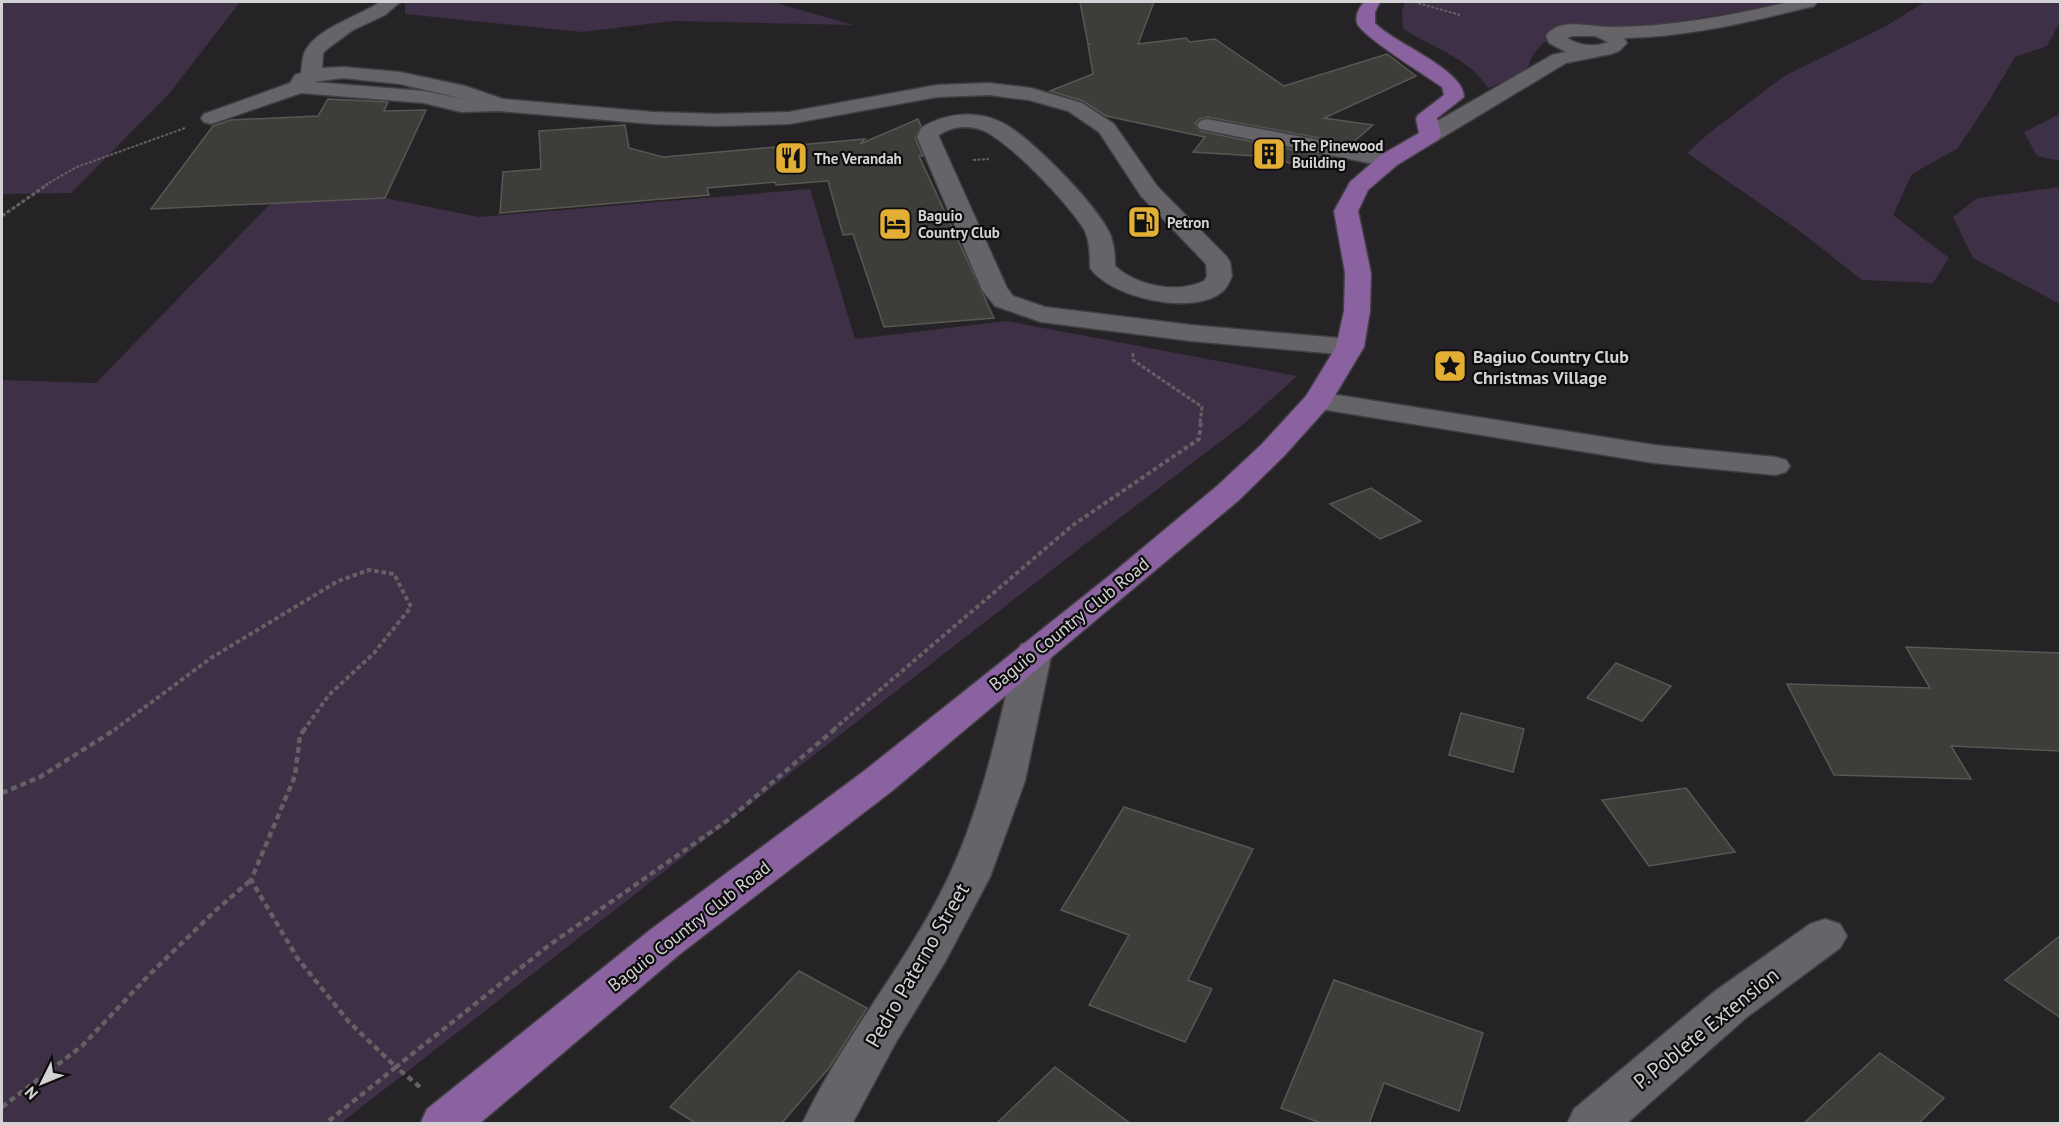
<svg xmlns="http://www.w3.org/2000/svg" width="2062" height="1125" viewBox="0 0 2062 1125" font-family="'PT Sans',sans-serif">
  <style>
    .green { fill: #3e3046 }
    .building { fill: #3f3d39; stroke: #595753; stroke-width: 1.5 }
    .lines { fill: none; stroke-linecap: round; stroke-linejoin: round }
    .minor-casing { stroke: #413f42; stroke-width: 3 }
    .major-casing { stroke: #413f42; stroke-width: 3 }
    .path-far3 { stroke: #636164; stroke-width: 2; stroke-dasharray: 3 1.5; stroke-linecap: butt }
    .path-far2 { stroke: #636164; stroke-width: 3; stroke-dasharray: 4 2; stroke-linecap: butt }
    .path-far1 { stroke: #636164; stroke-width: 4; stroke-dasharray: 4.5 3; stroke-linecap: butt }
    .path { stroke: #636164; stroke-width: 4.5; stroke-dasharray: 6 4; stroke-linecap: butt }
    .minor { fill: #666468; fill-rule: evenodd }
    .major { fill: #8a62a0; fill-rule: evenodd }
    .labels { text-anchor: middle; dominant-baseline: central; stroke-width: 4.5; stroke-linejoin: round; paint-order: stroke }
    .far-poi-label { font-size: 15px; font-weight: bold; fill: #d4d2d5; stroke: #0d0d0e; text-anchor: start }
    .poi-label { font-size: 18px; font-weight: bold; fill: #d4d2d5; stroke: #0d0d0e; text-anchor: start }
    .street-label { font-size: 18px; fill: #d4d2d5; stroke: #0d0d0e }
    .near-street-label { font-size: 21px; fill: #d4d2d5; stroke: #0d0d0e }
  </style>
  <rect width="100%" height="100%" fill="#252326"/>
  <g class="green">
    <path d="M2,2H240L169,94L71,193L4,194L2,196Z"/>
    <path d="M405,2H773L853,25L673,21L582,32L405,14Z"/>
    <path d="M1405,2H1775L1777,5L1670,23L1633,27L1594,26L1560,31L1542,44L1533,55L1525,73L1488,88C1470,59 1432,47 1403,29L1402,10Z"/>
    <path d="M1925,2H2060V22L2047,46L2015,57L1989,101L1958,148L1912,174L1893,215L1949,258L1933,283L1862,280L1801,232L1687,153L1708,134L1784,76L1886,26Z"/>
    <path d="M2060,114V161L2037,156L2024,132Z"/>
    <path d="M2060,187V304L1973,258L1953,217L1977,198Z"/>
    <path d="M810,189L855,339L1007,321L1297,376L1245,423L1075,552L341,1123H2V380L96,383L270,204L385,198L479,217Z"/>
  </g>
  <g class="building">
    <path d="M1080,2H1154L1138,44L1186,38L1190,42L1215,39L1284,86L1387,54L1416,76L1324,118L1373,125L1351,144L1207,117L1199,119L1195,124L1200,131L1333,158L1319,169L1256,156L1193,152L1205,137L1106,116L1083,101L1050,91L1093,74L1088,45L1091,44H1088Z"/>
    <path d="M328,99L388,102L384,111L426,110L385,198L151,209L213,126L231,120L318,116Z"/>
    <path d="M918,119L921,126L915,138L923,156H919L994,318L884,327L853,234L843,235L828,181L776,185L775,182L707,188L709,195L500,213L503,172L541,169L539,131L625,125L629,148L663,157L865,139L860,144Z"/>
    <path d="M1371,488L1421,521L1380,539L1330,504Z"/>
    <path d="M1906,647L2061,653V751L1951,746L1971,779L1834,775L1787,684L1930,688Z"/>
    <path d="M1616,663L1671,686L1642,721L1587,698Z"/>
    <path d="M1461,713L1524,729L1513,772L1449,755Z"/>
    <path d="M1686,788L1735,852L1649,866L1602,800Z"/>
    <path d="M1124,807L1253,849L1188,980L1212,989L1185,1042L1089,1005L1129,935L1061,910Z"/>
    <path d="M2061,935V1018L2005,980Z"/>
    <path d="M799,971L867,1008L829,1068L781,1124H697L670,1107Z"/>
    <path d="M1334,980L1483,1033L1459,1111L1384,1083L1369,1124H1323L1281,1108Z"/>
    <path d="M1880,1053L1944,1098L1918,1124H1803Z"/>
    <path d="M1055,1067L1131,1124H996Z"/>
  </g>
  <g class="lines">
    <defs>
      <g id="minor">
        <path d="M380,2H400L385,15L353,30L327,49L323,53L322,68L343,67L400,72L465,86L503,99L653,112L717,114L789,112L937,85L989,83L1031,88L1082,103L1114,124L1157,186L1227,257L1230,262L1232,276C1230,281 1227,288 1222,292C1192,316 1111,298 1090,268C1090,256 1090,243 1085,231C1072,207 1005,136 979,129C965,125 951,127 939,135V137L1007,288L1013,296L1045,307L1191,325L1350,339L1360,341L1364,347L1360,353L1350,355L1191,341L1041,322L995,306L982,290L917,137L921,128C945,113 975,110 1001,122C1030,136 1097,205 1110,234C1114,244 1115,255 1115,266C1137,286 1176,294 1204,281L1207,276L1206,264L1141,196L1099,132L1068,111L1029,100L989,95L937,97L789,124L717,126L653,124L499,111L461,112L424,103L301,93L211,124L204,122L201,118L204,114L290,83L295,75L301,73C302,67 302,60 304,54C313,29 360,16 380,2ZM343,78L400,84L468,100L424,91L313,82Z"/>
        <path d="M1789,2H1817L1814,6C1752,21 1689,37 1624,38L1627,43L1619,51L1611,54L1566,63L1438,140L1430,141L1422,140L1419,135L1422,130L1552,55L1566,52L1549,43L1546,36C1559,16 1592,28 1611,27C1671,27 1730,16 1789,2ZM1572,36H1595L1608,42C1594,48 1579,45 1567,38Z"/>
        <path d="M1207,119L1389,153L1397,155L1400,160L1397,165L1389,167L1200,129L1197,125L1200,121Z"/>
        <path d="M1318,392L1654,445L1775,457L1786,460L1790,466L1786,472L1775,475L1654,463L1308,407L1304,401L1308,395Z"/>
        <path d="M1034,641L1047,644L1052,652L1025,781L990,877L945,962L896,1042L852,1124H802C843,1037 907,964 948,878C982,806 998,729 1016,652L1021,644Z"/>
        <path d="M1825,919L1840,924L1847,936L1840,948L1747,1017L1626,1124H1567L1574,1109L1715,991L1810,924Z"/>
      </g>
      <path id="major" d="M1364,2H1380L1375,12V23C1393,43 1464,69 1464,97L1437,118L1441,135L1438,140L1397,165L1368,190L1358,211L1371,273L1370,311L1364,347L1328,407L1284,456L1239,500L892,791L680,954L479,1124H420L427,1109L650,930L864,771L1109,576L1217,486L1262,444L1306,396L1336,347L1344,311L1345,273L1334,211L1350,182L1381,155L1419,133L1416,119L1418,115L1444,95L1442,87C1428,77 1360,35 1357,23C1355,15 1359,8 1364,2Z"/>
    </defs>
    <use href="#minor" class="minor-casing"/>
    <use href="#major" class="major-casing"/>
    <g class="path-far3">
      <path d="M1414,2L1460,15"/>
      <path d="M973,160L989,159"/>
      <path d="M45,185L77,167L185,128"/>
    </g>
    <g class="path-far2">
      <path d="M2,216L48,184"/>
      <path d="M1133,353V360L1202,407L1200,423"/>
    </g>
    <g class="path-far1">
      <path d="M114,730L211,658L338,581L369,570L394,574L411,607L374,653L329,695L304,730"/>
      <path d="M833,730L1073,525L1199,439L1201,422"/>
    </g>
    <g class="path">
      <path d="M305,729L300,735L295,776L251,880L298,959L349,1022L396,1067L325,1124"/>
      <path d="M2,793L40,777L116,729"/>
      <path d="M420,1087L396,1067L548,946L728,820L835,729"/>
      <path d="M2,1107L82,1046L151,973L215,911L251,880"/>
    </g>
    <use href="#minor" class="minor"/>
    <use href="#major" class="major"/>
  </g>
  <defs>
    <symbol id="building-square" viewBox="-11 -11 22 22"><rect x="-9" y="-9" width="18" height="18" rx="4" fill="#e3ae34" stroke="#0d0d0e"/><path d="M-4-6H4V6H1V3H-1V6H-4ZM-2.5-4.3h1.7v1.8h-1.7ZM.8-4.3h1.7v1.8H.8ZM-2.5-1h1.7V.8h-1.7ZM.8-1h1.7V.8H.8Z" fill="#111"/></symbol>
    <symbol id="restaurant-square" viewBox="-11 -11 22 22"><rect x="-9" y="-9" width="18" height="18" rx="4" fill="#e3ae34" stroke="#0d0d0e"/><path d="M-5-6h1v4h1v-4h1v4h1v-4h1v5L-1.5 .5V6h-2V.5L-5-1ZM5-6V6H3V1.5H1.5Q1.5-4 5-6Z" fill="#111"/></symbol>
    <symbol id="fuel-square" viewBox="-11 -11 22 22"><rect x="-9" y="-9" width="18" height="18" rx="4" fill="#e3ae34" stroke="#0d0d0e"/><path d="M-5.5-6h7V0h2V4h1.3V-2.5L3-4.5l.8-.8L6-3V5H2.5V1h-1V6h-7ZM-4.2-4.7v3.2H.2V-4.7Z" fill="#111"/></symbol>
    <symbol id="hotel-square" viewBox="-11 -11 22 22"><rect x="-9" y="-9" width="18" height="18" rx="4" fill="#e3ae34" stroke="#0d0d0e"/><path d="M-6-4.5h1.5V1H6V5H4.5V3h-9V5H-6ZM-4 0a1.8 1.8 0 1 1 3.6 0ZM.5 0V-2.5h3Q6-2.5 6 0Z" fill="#111"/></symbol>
    <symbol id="sight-square" viewBox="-11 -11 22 22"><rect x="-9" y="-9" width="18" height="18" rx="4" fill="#e3ae34" stroke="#0d0d0e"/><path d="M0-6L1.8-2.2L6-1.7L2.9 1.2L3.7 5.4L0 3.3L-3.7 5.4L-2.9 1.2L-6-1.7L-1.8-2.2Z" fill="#111"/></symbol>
  </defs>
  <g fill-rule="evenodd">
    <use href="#building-square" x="1250" y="135" width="38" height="38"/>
    <use href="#restaurant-square" x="772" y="139" width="38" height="38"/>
    <use href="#fuel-square" x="1125" y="203" width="38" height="38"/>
    <use href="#hotel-square" x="876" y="205" width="38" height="38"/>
    <use href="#sight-square" x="1431" y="347" width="38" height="38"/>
  </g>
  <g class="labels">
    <g class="far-poi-label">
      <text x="1292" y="145">The Pinewood<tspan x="1292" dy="17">Building</tspan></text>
      <text x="814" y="158">The Verandah</text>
      <text x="918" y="215">Baguio<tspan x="918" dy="17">Country Club</tspan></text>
      <text x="1167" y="222">Petron</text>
    </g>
    <g class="poi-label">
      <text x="1473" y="356">Bagiuo Country Club<tspan x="1473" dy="21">Christmas Village</tspan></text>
    </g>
    <g class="street-label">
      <text transform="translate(1069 624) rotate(-39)">Baguio Country Club Road</text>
      <text transform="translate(689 926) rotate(-38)">Baguio Country Club Road</text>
    </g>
    <g class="near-street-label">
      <text transform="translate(917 965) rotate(-60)">Pedro Paterno Street</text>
      <text transform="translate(1706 1028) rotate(-39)">P. Poblete Extension</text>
    </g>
  </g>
  <rect width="2062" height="1125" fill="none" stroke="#d4d2d5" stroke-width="6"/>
  <g transform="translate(42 1083) rotate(227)" stroke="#0d0d0e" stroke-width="4.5" paint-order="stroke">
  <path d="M0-4.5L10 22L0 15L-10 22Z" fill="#d4d2d5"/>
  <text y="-9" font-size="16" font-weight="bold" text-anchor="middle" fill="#d4d2d5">N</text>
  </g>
</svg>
